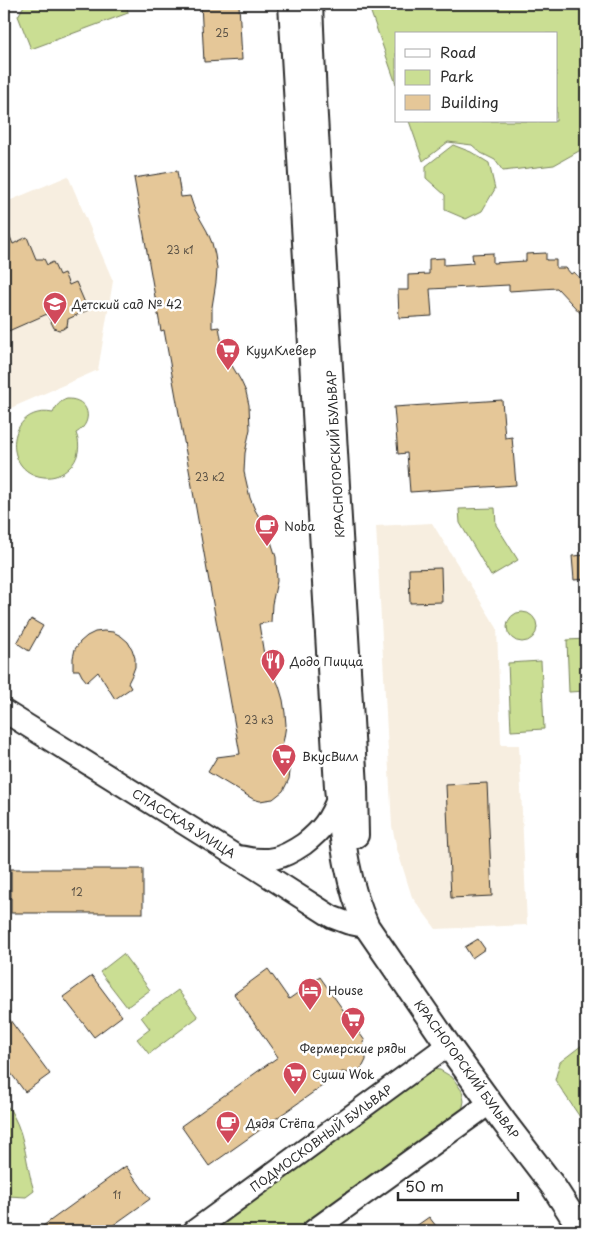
<svg xmlns="http://www.w3.org/2000/svg" width="590" height="1235" viewBox="0 0 590 1235" font-family="'Playpen Sans',sans-serif">
  <style>
    .built { fill: #f7eee0 }
    .green { fill: #cade93; stroke: #7a845f }
    .building { fill: #e5c798; stroke: #2b2b2b }
    .lines { fill: none; stroke-linecap: round; stroke-linejoin: round }
    .tertiary-casing { stroke: #2b2b2b; stroke-width: 25 }
    .secondary-casing { stroke: #2b2b2b; stroke-width: 28 }
    .tertiary { stroke: #fff; stroke-width: 21 }
    .secondary { stroke: #fff; stroke-width: 24 }
    .labels { text-anchor: middle; dominant-baseline: central; stroke-width: 5; stroke-linejoin: round; paint-order: stroke }
    .number-label { font-size: 10px; fill: #5a5246 }
    .poi-label { font-size: 12px; fill: #2b2b2b; stroke: #fff; text-anchor: start }
    .street-label { font-size: 12px; fill: #2b2b2b; stroke: #fff }
  </style>
  <rect width="100%" height="100%" fill="#fff"/>
  <filter id="ink" filterUnits="userSpaceOnUse"><feTurbulence type="fractalNoise" baseFrequency=".02" numOctaves="2"/><feDisplacementMap in="SourceGraphic" scale="10" xChannelSelector="R" yChannelSelector="G"/><feConvolveMatrix kernelMatrix="1 2 1 2 8 2 1 2 1" color-interpolation-filters="sRGB"/></filter>
  <g filter="url(#ink)">
    <g class="built">
      <path d="M68,176L113,281L98,370L4,411V203Z"/>
      <path d="M432,523L497,628L501,745H519L527,925L436,929L412,897L397,849L392,826L376,526Z"/>
    </g>
    <g class="green">
      <path d="M25,4H127L128,13L31,49L18,16Z"/>
      <path d="M368,4H586V150L579,151L554,165L503,171L495,160L481,153L472,145L448,142L423,161L409,121H556V34H396V84Z"/>
      <path d="M453,145L471,152L489,163L495,189L482,211L466,219L445,210V195L426,178V166Z"/>
      <path d="M67,399C89,398 95,422 76,433C81,445 79,459 69,468C62,475 53,478 44,477C0,473 7,404 53,413C56,406 60,401 67,399Z"/>
      <path d="M495,508L496,525L518,560L491,576L460,523L459,509Z"/>
      <circle cx="522" cy="627" r="15"/>
      <path d="M586,639V691L569,692L567,640Z"/>
      <path d="M541,661L544,729L511,731L508,663Z"/>
      <path d="M123,954L150,990L127,1007L100,972Z"/>
      <path d="M178,990L198,1017L149,1054L137,1039L150,1029L141,1017Z"/>
      <path d="M586,1042V1126L555,1080L560,1062Z"/>
      <path d="M428,1069L440,1070L452,1077L462,1091L464,1101L462,1111L298,1231H207Z"/>
      <path d="M4,1102C7,1106 11,1110 13,1115C26,1138 26,1166 34,1191L26,1197L8,1196L4,1199Z"/>
    </g>
    <g class="building">
      <path d="M201,4H239L242,60L204,62Z"/>
      <path d="M177,171L181,197L190,196L194,208L207,231L212,243L215,255L217,269L216,282L212,307V328L219,327L222,344L228,359L241,381L246,392L249,405L250,429L245,453L244,472L250,498L255,510L268,532L276,557L277,581L272,604L271,622L259,624L265,661L273,673L279,686L283,700L285,713L286,725L284,738L280,753L286,759L290,772L289,779L283,791L273,799L266,800L260,801L253,799L208,772L217,757L240,754L164,330L161,331L134,178Z"/>
      <path d="M4,222L13,244L27,237L36,259H44L47,265L53,262L59,275L64,273L69,285L76,282L88,310L68,319L67,326L63,329L59,330L54,328L47,314L4,333Z"/>
      <path d="M493,253V263L526,261V254L546,253V260H556V268H566L571,274L574,272L586,285V319L557,288L509,291V285L430,289L432,316L399,318L398,290H408V275L429,274V259L444,258V265L473,263L472,254Z"/>
      <path d="M502,400L505,438L512,437L516,485L410,492L407,453L398,454L394,407Z"/>
      <path d="M586,555V579L574,580L572,556Z"/>
      <path d="M441,568L442,602L410,603L409,569Z"/>
      <path d="M31,619L43,626L29,651L17,643Z"/>
      <path d="M104,631L113,632L121,636L128,642L132,649L135,658V667L132,675L128,683L131,688L115,699L98,672L87,682L82,676L79,670H73V658L75,649L80,642L87,636L95,632Z"/>
      <path d="M487,783L492,896L451,898L446,785Z"/>
      <rect x="11" y="869" width="132" height="44"/>
      <path d="M478,939L485,949L472,958L465,947Z"/>
      <path d="M268,969L289,999L320,977L365,1041L363,1042L366,1055V1060L363,1066L359,1070L350,1073L342,1072L209,1166L181,1126L278,1057L234,994Z"/>
      <path d="M92,976L122,1016L94,1037L63,997Z"/>
      <path d="M4,1012L50,1074L25,1092L4,1064Z"/>
      <path d="M126,1166L150,1199L105,1231H36Z"/>
      <path d="M429,1217L440,1231H409Z"/>
    </g>
    <g class="lines">
      <defs>
        <g id="tertiary">
          <path d="M4,711L257,869L332,917L348,923L367,927"/>
          <path d="M242,857C268,863 282,859 304,844C322,830 330,819 338,798"/>
          <path d="M194,1231L448,1045"/>
          <path d="M313,1231L490,1103"/>
        </g>
        <g id="secondary">
          <path d="M291,4L337,787C342,835 346,883 367,927L448,1045L504,1122L553,1186L582,1231"/>
          <path d="M310,4L314,100L355,787L356,835"/>
        </g>
      </defs>
      <use href="#tertiary" class="tertiary-casing"/>
      <use href="#secondary" class="secondary-casing"/>
      <use href="#tertiary" class="tertiary"/>
      <use href="#secondary" class="secondary"/>
    </g>
  </g>
  <defs>
    <symbol id="school-pin" viewBox="-11 -11 22 30"><path d="M0 17L-7.5 6A9.5 9.5 0 1 1 7.5 6Z" fill="#d1495b" stroke="#fff"/><path d="M0-5L7-2L0 1L-7-2ZM-4 1L0 2.5L4 1V4Q0 6-4 4Z" fill="#fff"/></symbol>
    <symbol id="supermarket-pin" viewBox="-11 -11 22 30"><path d="M0 17L-7.5 6A9.5 9.5 0 1 1 7.5 6Z" fill="#d1495b" stroke="#fff"/><path d="M-6-5.5h2.5l.6 2H6L4.5 2H-2.5L-4.4-4H-6ZM-1.5 3.2a1.3 1.3 0 1 0 .1 0ZM3 3.2a1.3 1.3 0 1 0 .1 0Z" fill="#fff"/></symbol>
    <symbol id="cafe-pin" viewBox="-11 -11 22 30"><path d="M0 17L-7.5 6A9.5 9.5 0 1 1 7.5 6Z" fill="#d1495b" stroke="#fff"/><path d="M-5.5-4.5H6V0H3Q3 3.5 0 3.5H-2.5Q-5.5 3.5-5.5 0ZM3-3.2v2h1.7v-2ZM-6 4.5H4V6H-6Z" fill="#fff"/></symbol>
    <symbol id="restaurant-pin" viewBox="-11 -11 22 30"><path d="M0 17L-7.5 6A9.5 9.5 0 1 1 7.5 6Z" fill="#d1495b" stroke="#fff"/><path d="M-5-6h1v4h1v-4h1v4h1v-4h1v5L-1.5 .5V6h-2V.5L-5-1ZM5-6V6H3V1.5H1.5Q1.5-4 5-6Z" fill="#fff"/></symbol>
    <symbol id="hotel-pin" viewBox="-11 -11 22 30"><path d="M0 17L-7.5 6A9.5 9.5 0 1 1 7.5 6Z" fill="#d1495b" stroke="#fff"/><path d="M-6-4.5h1.5V1H6V5H4.5V3h-9V5H-6ZM-4 0a1.8 1.8 0 1 1 3.6 0ZM.5 0V-2.5h3Q6-2.5 6 0Z" fill="#fff"/></symbol>
  </defs>
  <g fill-rule="evenodd">
    <use href="#school-pin" x="41" y="290" width="28" height="38"/>
    <use href="#supermarket-pin" x="214" y="336" width="28" height="38"/>
    <use href="#cafe-pin" x="253" y="512" width="28" height="38"/>
    <use href="#restaurant-pin" x="259" y="647" width="28" height="38"/>
    <use href="#supermarket-pin" x="270" y="742" width="28" height="38"/>
    <use href="#hotel-pin" x="296" y="976" width="28" height="38"/>
    <use href="#supermarket-pin" x="339" y="1005" width="28" height="38"/>
    <use href="#supermarket-pin" x="281" y="1060" width="28" height="38"/>
    <use href="#cafe-pin" x="214" y="1109" width="28" height="38"/>
  </g>
  <g class="labels">
    <g class="number-label">
      <text x="222" y="32">25</text>
      <text x="180" y="249">23 к1</text>
      <text x="210" y="476">23 к2</text>
      <text x="259" y="719">23 к3</text>
      <text x="77" y="891">12</text>
      <text x="117" y="1194">11</text>
    </g>
    <g class="poi-label">
      <text x="72" y="304">Детский сад № 42</text>
      <text x="246" y="350">КуулКлевер</text>
      <text x="284" y="526">Noba</text>
      <text x="290" y="661">Додо Пицца</text>
      <text x="302" y="756">ВкусВилл</text>
      <text x="328" y="990">House</text>
      <text x="353" y="1048" text-anchor="middle">Фермерские ряды</text>
      <text x="312" y="1074">Суши Wok</text>
      <text x="246" y="1123">Дядя Стёпа</text>
    </g>
    <g class="street-label">
      <text transform="translate(335 454) rotate(-93)">КРАСНОГОРСКИЙ БУЛЬВАР</text>
      <text transform="translate(184 823) rotate(32)">СПАССКАЯ УЛИЦА</text>
      <text transform="translate(467 1069) rotate(54)">КРАСНОГОРСКИЙ БУЛЬВАР</text>
      <text transform="translate(321 1138) rotate(-36)">ПОДМОСКОВНЫЙ БУЛЬВАР</text>
    </g>
  </g>
  <rect width="590" height="1235" fill="none" stroke="#fff" stroke-width="20"/>
  <rect x="10" y="10" width="570" height="1215" fill="none" stroke="#2b2b2b" stroke-width="2" filter="url(#ink)"/>
  <rect x="395" y="32" width="162" height="90" fill="#ffffff" stroke="#aaaaaa"/>
  <rect x="405" y="49" width="25" height="8" fill="#ffffff" stroke="#aaaaaa"/>
  <text x="440" y="58" font-size="15" fill="#2b2b2b">Road</text>
  <rect x="405" y="70" width="25" height="15" fill="#cade93" stroke="#aaaaaa"/>
  <text x="440" y="82" font-size="15" fill="#2b2b2b">Park</text>
  <rect x="405" y="95" width="25" height="15" fill="#e5c798" stroke="#aaaaaa"/>
  <text x="440" y="108" font-size="15" fill="#2b2b2b">Building</text>
  <path d="M398 1192v8h120v-8" fill="none" stroke="#2b2b2b" stroke-width="2.5"/>
  <text x="405" y="1192" font-size="15" fill="#2b2b2b" stroke="#ffffff" stroke-width="4" paint-order="stroke">50 m</text>
</svg>
